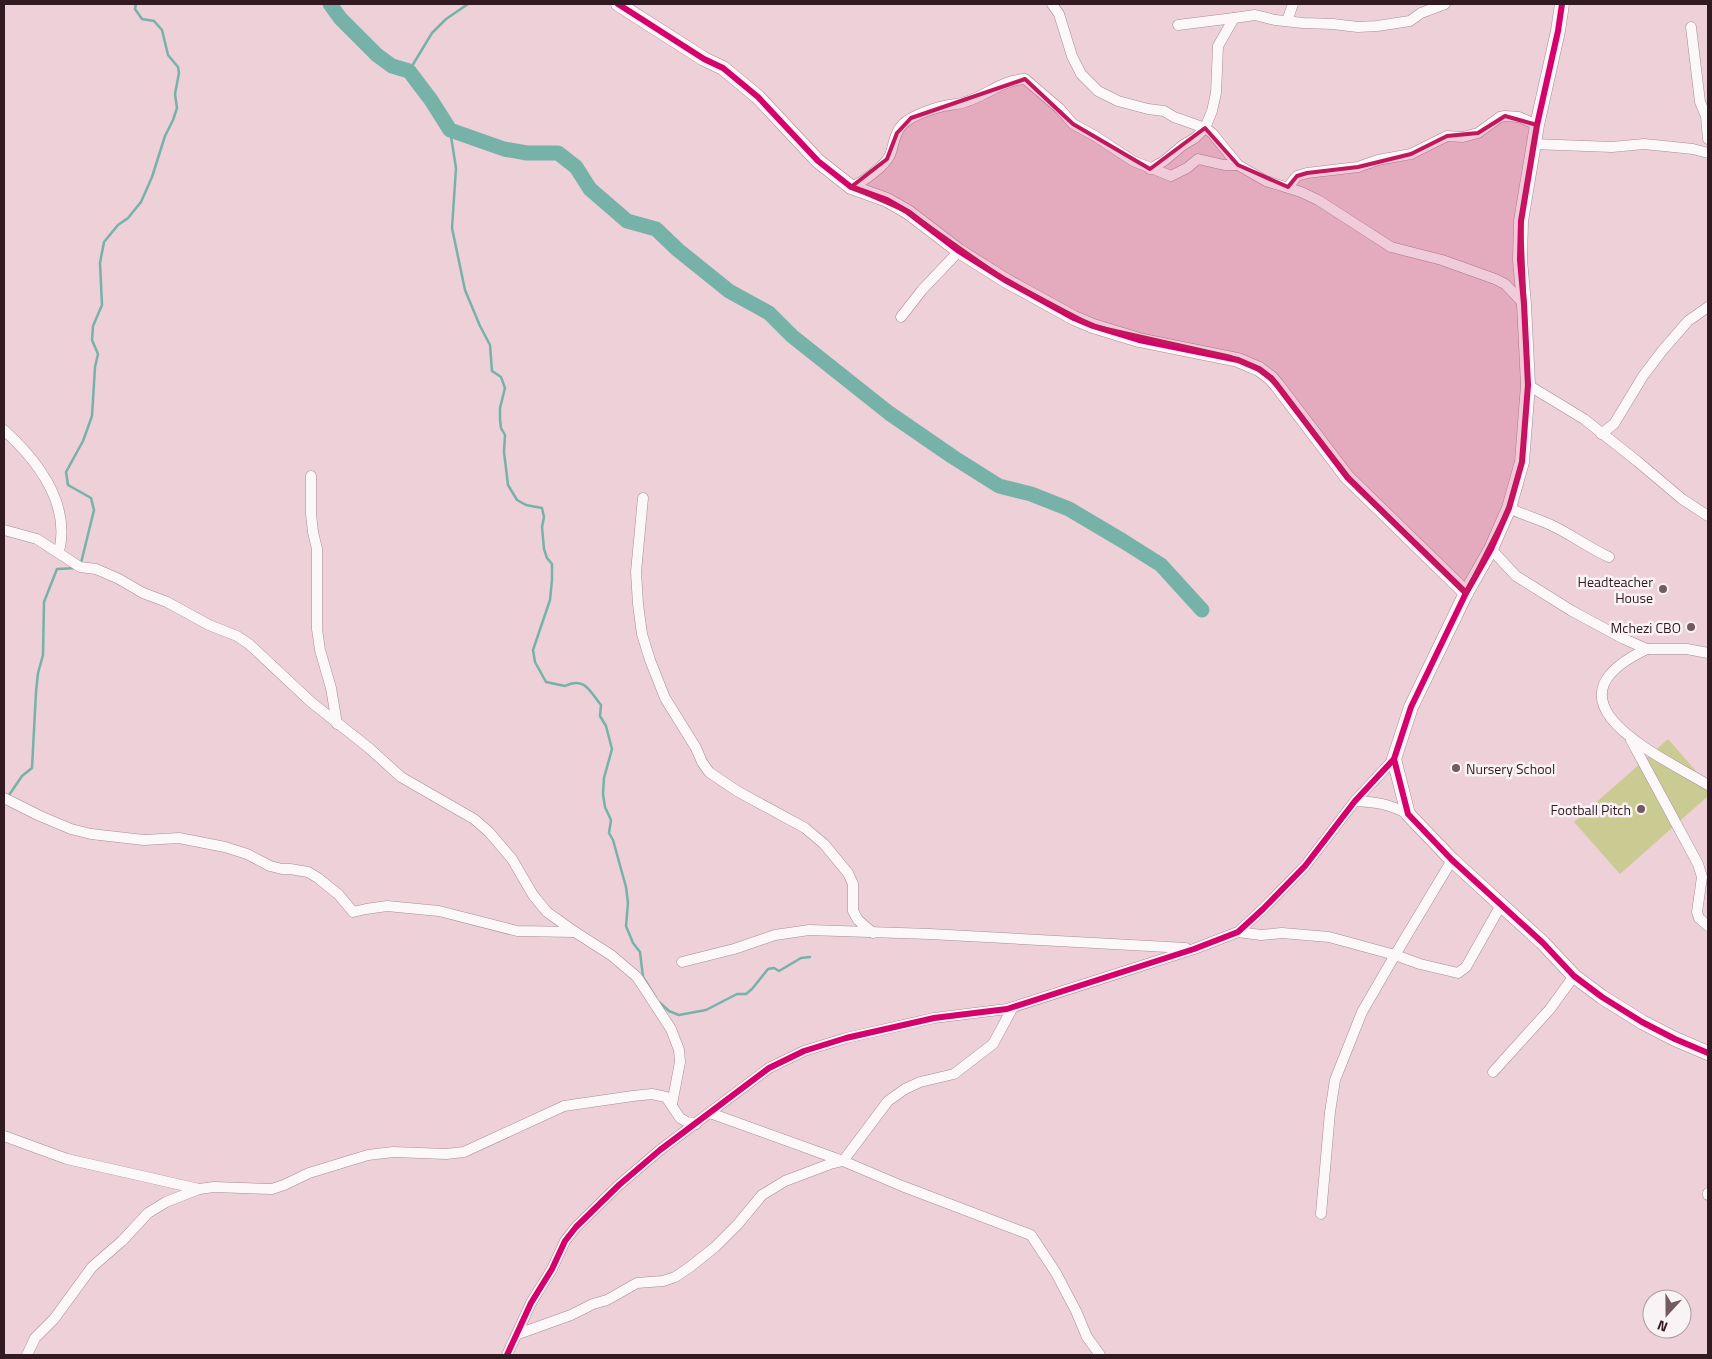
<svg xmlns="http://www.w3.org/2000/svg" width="1712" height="1359" viewBox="0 0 1712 1359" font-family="'Titillium Web',sans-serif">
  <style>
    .green { fill: #cacb93 }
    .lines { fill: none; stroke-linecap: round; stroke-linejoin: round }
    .stream { stroke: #77b2a9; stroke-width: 2.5 }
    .river { stroke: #77b2a9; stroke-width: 15 }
    .street-casing { stroke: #a58d94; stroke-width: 11 }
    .secondary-casing { stroke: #a58d94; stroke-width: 15 }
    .street { stroke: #fcf8f9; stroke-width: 10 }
    .secondary { stroke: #fcf8f9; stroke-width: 14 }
    .cycleway-casing { stroke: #faf3f5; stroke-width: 9 }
    .cycleway { stroke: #d6006c; stroke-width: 6 }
    .marked { fill: #c2185b; fill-opacity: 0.2; stroke: #c2185b; stroke-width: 4; stroke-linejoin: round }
    .poi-dot { fill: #735a61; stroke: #faf3f5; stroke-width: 2 }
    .labels { text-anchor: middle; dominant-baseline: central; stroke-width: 5; stroke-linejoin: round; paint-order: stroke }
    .poi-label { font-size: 14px; fill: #311a21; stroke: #faf3f5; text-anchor: end }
  </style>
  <rect width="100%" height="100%" fill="#edd0d8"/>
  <path class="green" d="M1668,739L1708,785V796L1620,874L1574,822Z"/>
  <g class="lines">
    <g class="stream">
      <path d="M409,71L432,33L446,19L468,4"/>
      <path d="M450,130L456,168L452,228L465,290L480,326L490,345L492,371L501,377L505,388L500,408V419L501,428L505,435L504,452L508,485L517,500L526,505L542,508L544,517L542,527L544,549L547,558L552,564V580L550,600L533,650L535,662L546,682L565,686C585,676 590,692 601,705L600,716L606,726L612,749L604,778L603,794L605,807L611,820L609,833L613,840L626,887L628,903L626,926L633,943L640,952L643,977L656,998"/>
      <path d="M81,563L94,510L91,498L68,485L66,472L83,441L92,416L95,367L98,354L92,340L93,326L102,305L100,263L104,242L118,225L128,218L141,202L152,177L165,136L173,120L177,108L175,94L179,73L178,67L168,55L162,30L154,21L142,19L135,9L136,4"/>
      <path d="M7,798L22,776L32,768L36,692L38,673L43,655L44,602L57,569L77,568"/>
      <path d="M659,1002L669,1011L679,1015L706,1010L737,994H746L752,989L768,969L774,968L779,971L801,958L810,957"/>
    </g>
    <path class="river" d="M330,4L340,18L377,55L392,66L409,71L431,100L450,130L504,149L527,153H558L576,167L590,189L627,221L656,229L678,250L729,291L769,313L792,336L889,413L953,457L999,486L1031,494L1069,509L1123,541L1161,565L1202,610"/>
    <defs>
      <g id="street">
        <path d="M1052,4L1059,14L1072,56L1081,74L1098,91L1118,101L1148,109L1164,111L1174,117L1205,128L1212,133L1238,165"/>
        <path d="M1287,21L1293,4"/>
        <path d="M1178,25L1234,18"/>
        <path d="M1691,27L1700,102L1706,116L1708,139"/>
        <path d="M1533,144L1612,147L1644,144L1693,149L1708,153"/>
        <path d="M1150,169L1164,161L1183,145L1195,138L1205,128L1212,111L1216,93L1218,46L1234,18L1255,15L1275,20L1303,23L1333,24L1358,27L1377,26L1410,21L1421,13L1445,4"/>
        <path d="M851,187C863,182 884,167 890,155C894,145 894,133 903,124C912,115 937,107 949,105C954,104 960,104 965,102C986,96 1002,80 1025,79L1060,109L1073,124L1095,136L1133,161L1171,176L1187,168L1198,159L1224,165H1238L1266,181L1301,192L1318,200L1391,247L1442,260L1495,279L1505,284L1524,304"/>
        <path d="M1288,187L1297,176L1307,173L1358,167L1378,160L1411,154L1447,136L1463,137L1478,133L1500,117L1505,116L1519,117L1537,125"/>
        <path d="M901,317L922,290L959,251"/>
        <path d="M1528,385L1584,419L1637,461L1682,499L1708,516"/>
        <path d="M4,430C38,461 71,503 59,552"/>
        <path d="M1601,434L1614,424L1643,376L1662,351L1688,321L1708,307"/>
        <path d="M311,476V514L313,532L317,549V629L320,650L331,688L337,724"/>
        <path d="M643,498L636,572L638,604L642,634L650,660L665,698L696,748L702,762L709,772L737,791L805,828L824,844L848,873L853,884V911L858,920L873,933"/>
        <path d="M1509,508C1523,515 1539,519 1553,526C1572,535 1589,548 1609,557"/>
        <path d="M4,530L37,539L80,567L96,569L119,579L143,593L167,602L209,625L237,636L249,644L311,702L369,748L401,777L474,819L489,832L512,859L533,895L547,912L575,932L611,955L637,977L671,1029L679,1050L680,1062L672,1104"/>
        <path d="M1491,549L1516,576L1572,611L1624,639L1647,649H1687L1708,653"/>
        <path d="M1647,649C1536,701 1658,755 1708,785"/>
        <path d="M1631,740L1698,864L1702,877L1697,912L1699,918L1708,926"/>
        <path d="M4,798L40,816L71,829L91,834L144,840L179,838L225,847L247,854L270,866L282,869H290L308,872L318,878L339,895L353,912L366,909L387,906L439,911L517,931L575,932"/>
        <path d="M1355,801C1377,802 1389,804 1408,814"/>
        <path d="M1238,932L1261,935L1282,933L1329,937L1395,955L1420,964L1458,973L1466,967L1501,905"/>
        <path d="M682,962L734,949L775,935L809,930L930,934L1186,948"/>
        <path d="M1493,1072L1550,1009L1574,976"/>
        <path d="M710,1113L843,1161L902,1186L1031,1235L1056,1273L1076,1311L1087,1337L1100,1355"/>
        <path d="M4,1136L67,1159L199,1189L214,1187L272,1189L284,1185L309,1173L368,1155L393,1152L446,1154L464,1152L564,1106L633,1096L652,1094L666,1097L680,1118L687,1122L696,1124"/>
        <path d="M1708,1195V1193"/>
        <path d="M1321,1214L1330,1112L1335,1080L1362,1012L1395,955L1452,860"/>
        <path d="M518,1334L571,1315L593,1304L607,1300L637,1283L663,1281L675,1277L690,1267L715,1247L738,1224L762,1195L785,1181L830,1164L843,1161L888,1101L905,1089L920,1082L954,1074L993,1044L1013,1007"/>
        <path d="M27,1355L35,1338L54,1319L92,1267L122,1241L148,1213L166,1202L199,1189"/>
        <path d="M507,1355L531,1303L552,1269L565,1241L576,1227L619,1185L660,1150L769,1068L804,1051L846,1038L934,1018L1007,1009L1194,949L1238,932L1263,909L1305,866L1355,801L1394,759"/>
      </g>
      <g id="secondary">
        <path d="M618,4L704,59L723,68L758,97L818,161L851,187L887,200L908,212L959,251L1005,280L1074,318L1093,326L1139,340L1238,360L1259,369L1271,378L1277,385L1347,477L1466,593"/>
        <path d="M1562,4L1558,31L1537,125L1521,221L1520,260L1524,304L1528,385L1522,462L1509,508L1491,549L1466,593L1411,707L1394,759L1408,814L1452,860L1543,943L1574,976L1602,997L1642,1022L1675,1039L1708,1053"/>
      </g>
    </defs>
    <use href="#street" class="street-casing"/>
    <use href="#secondary" class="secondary-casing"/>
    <use href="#street" class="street"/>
    <use href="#secondary" class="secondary"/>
    <defs>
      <g id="cycleway">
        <path d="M618,4L704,59L723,68L758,97L818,161L851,187L887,200L908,212L959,251L1005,280L1074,318L1093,326L1139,340L1238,360L1259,369L1271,378L1277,385L1347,477L1466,593"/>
        <path d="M1562,4L1558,31L1537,125L1521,221L1520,260L1524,304L1528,385L1522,462L1509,508L1491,549L1466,593L1411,707L1394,759L1408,814L1452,860L1543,943L1574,976L1602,997L1642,1022L1675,1039L1708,1053"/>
        <path d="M507,1355L531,1303L552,1269L565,1241L576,1227L619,1185L660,1150L769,1068L804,1051L846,1038L934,1018L1007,1009L1194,949L1238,932L1263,909L1305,866L1355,801L1394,759"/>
      </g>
    </defs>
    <use href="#cycleway" class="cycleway-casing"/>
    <use href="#cycleway" class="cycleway"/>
  </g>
  <path class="marked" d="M1025,79L1073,124L1150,169L1205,128L1238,165L1288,187L1297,176L1307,173L1358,167L1411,154L1447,136L1478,133L1505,116L1537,125L1521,221L1528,385L1522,462L1509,508L1466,593L1358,489L1277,385L1259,369L1231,357L1093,326L1005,280L908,212L851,187L887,159L897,133L911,118Z"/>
  <g class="poi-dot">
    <circle cx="1663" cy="589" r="5"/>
    <circle cx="1691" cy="627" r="5"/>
    <circle cx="1456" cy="768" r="5"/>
    <circle cx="1641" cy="809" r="5"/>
  </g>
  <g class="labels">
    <g class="poi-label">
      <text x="1653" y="581">Headteacher<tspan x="1653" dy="16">House</tspan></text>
      <text x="1681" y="627">Mchezi CBO</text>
      <text x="1466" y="768" text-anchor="start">Nursery School</text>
      <text x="1631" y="809">Football Pitch</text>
    </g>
  </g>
  <rect width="1712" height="1359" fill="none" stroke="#311a21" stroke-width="10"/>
  <g transform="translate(1667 1314) rotate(201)"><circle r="24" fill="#faf3f5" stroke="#aa9ca0"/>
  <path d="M0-4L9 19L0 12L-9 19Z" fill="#735a61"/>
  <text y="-8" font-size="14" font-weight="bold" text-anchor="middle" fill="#311a21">N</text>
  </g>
</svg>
